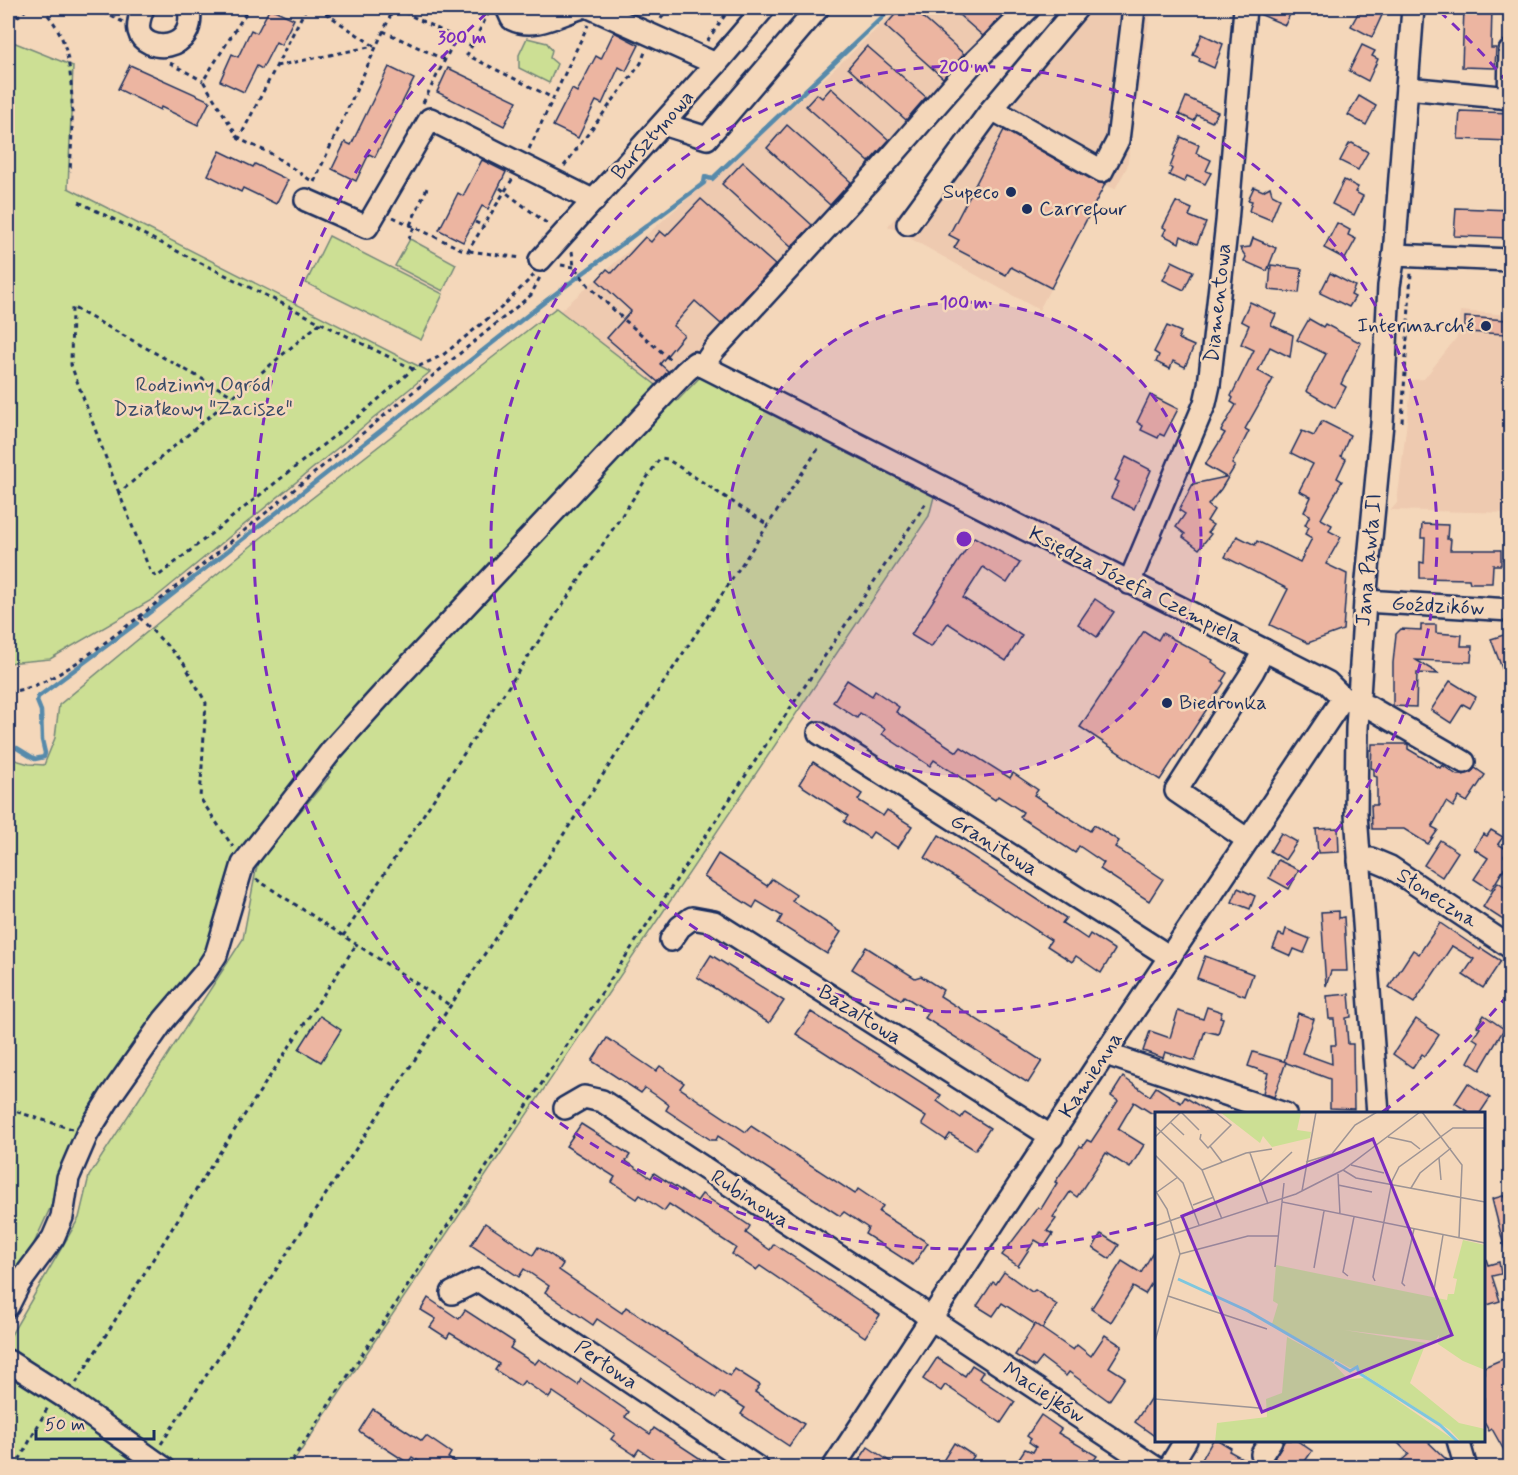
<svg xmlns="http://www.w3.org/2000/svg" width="1518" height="1475" viewBox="0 0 1518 1475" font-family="Mynerve,sans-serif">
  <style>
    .built { fill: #eecab0 }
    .green { fill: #ccdf94; stroke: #748779; stroke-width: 1.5 }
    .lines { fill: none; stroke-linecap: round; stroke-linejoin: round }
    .stream { stroke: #568aab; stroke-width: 4.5 }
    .building { fill: #ecb5a1; stroke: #1b2f5e; stroke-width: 1.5 }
    .minor-casing { stroke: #1b2f5e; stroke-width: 26 }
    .path { stroke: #1b2f5e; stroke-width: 3; stroke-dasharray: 4.5 4.5; stroke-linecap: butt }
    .minor { stroke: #f4d7ba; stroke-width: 21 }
    .ring { fill: none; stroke: #7b2cbf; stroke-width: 3; stroke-dasharray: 10 8 }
    .poi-dot { fill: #1b2f5e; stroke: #f4d7ba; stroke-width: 2 }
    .labels { text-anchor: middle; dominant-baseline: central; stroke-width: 5; stroke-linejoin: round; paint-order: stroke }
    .street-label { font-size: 21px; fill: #1b2f5e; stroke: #f4d7ba }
    .poi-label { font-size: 21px; fill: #1b2f5e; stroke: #f4d7ba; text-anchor: end }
    .park-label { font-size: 21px; fill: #364966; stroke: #f4d7ba }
    .inset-river { fill: none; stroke: #7ec7de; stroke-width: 3 }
    .inset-road { fill: none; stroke: #9d9495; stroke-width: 1.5 }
    .view { fill: #7b2cbf; fill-opacity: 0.15; stroke: #7b2cbf; stroke-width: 3 }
    .inset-edge { fill: none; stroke: #1b2f5e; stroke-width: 3 }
    .centre { fill: #7b2cbf; stroke: #f4d7ba; stroke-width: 3 }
    .ring-label { font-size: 18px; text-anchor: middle; font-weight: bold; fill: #7b2cbf; stroke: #f4d7ba; stroke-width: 5; stroke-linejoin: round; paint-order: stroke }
  </style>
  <rect width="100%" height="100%" fill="#f4d7ba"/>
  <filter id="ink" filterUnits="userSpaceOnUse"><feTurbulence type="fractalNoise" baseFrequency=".0167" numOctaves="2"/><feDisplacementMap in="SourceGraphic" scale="12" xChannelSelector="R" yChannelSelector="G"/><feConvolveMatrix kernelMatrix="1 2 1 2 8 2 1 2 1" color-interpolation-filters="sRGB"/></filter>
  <g filter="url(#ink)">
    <g class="built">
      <path d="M899,8H1032L709,375H702L677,401L560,311L828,75Z"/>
      <path d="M1070,8H1151L1127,167L1115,189L1105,185L1039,310L888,226Z"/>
      <path d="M1460,311L1510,315V513L1391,510L1397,503L1412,380L1424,379L1457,337Z"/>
    </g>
    <g class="green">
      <path d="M527,38L547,43L552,50L550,58L557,64L549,83L519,68V55Z"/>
      <path d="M8,40L73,66L68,188L430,372L155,598L50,659L8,663Z"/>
      <path d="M329,236L443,294L421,340L306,283Z"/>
      <path d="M410,239L456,264L443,291L395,266Z"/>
      <path d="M556,308L677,401L702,375L935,493L929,516L290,1467H8V1340L79,1218L89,1176L243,939L256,870L260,860L329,777L322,769L262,838L220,902L215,938L62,1170L52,1204L19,1276L8,1265V764L12,759L29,764L44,765L55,738L59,705L257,541Z"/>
    </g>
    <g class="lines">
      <g class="stream">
        <path d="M145,616L547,300L704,183L705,177L712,179L892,8"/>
        <path d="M8,748H17L35,759L44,757L45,753L42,740L41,711L37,701L38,697L137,623"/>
      </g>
    </g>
    <g class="building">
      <path d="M270,8L294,19L281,45L276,42L262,69L257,66L244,92L220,81L232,54L238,57L251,30L257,33Z"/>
      <path d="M901,8H912L964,54L943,78L885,26Z"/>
      <path d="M951,8H995L1003,14L983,36Z"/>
      <path d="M1257,8H1293L1285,25L1257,13Z"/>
      <path d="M1361,8H1380L1378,13L1382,15L1372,37L1351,26Z"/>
      <path d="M1464,8H1492L1491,48H1496L1495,68L1462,67Z"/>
      <path d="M614,32L639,45L626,71L619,67L602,104L596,101L578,138L553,126L572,89L577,92L596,56L601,59Z"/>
      <path d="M1202,34L1223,44L1214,68L1199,61L1200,58L1193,55Z"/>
      <path d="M1362,45L1375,51L1372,56L1378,59L1368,81L1349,71Z"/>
      <path d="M867,46L926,97L906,120L848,68Z"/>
      <path d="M130,65L210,101L198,125L161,107L160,110L118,89Z"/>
      <path d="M389,67L414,79L375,157L369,154L356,181L332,169L345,142L351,145Z"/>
      <path d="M448,68L517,101L504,126L437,92Z"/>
      <path d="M831,88L889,140L869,162L806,106L817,94L822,98Z"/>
      <path d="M1359,96L1376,106L1366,125L1348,115Z"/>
      <path d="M1186,97L1218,112L1212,122L1197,115L1194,121L1179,114Z"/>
      <path d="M1460,111L1510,113V141L1458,139Z"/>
      <path d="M787,125L851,182L830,205L767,148Z"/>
      <path d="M1004,130L1096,182L1105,184L1051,288L1011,267L1006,275L954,248L959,240L949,235Z"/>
      <path d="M1181,137L1199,145L1196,153L1211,160L1206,171L1211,173L1205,184L1187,176L1184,182L1169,175L1172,169L1170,167L1174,157L1173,156Z"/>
      <path d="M1352,143L1368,152L1358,170L1340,161L1349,144Z"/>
      <path d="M220,151L253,167L255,164L288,180L276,204L243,188L241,192L208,175Z"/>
      <path d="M482,160L506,172L488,209L482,206L463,242L439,230L458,193L463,196Z"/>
      <path d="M743,162L812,225L791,247L722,184Z"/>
      <path d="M1344,180L1358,187L1355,192L1363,196L1354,215L1332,204Z"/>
      <path d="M1254,187L1263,191L1270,187L1272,194L1280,198L1271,220L1249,211L1252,201L1248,200Z"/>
      <path d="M701,199L775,265L721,324L695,301L673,326L684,335L660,364L668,371L658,382L607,338L631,311L597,280L607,269L612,273L645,237L651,242L660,231L666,236Z"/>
      <path d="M1176,202L1192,209L1189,216L1206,223L1197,244L1181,236L1179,243L1163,235L1166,229L1163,227Z"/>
      <path d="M1456,208L1510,210V238L1454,236Z"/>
      <path d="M1337,223L1350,230L1348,235L1356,239L1345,259L1324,248Z"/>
      <path d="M1253,238L1276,248L1267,271L1244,261L1246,257L1240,248L1250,247Z"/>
      <path d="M1172,261L1193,271L1184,290L1163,280Z"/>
      <path d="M1271,265L1302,269L1299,293L1269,290Z"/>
      <path d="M1330,273L1355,286L1351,295L1355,297L1349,307L1320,293Z"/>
      <path d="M1250,302L1276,314L1271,325L1293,335L1290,357L1270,347L1258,371L1273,379L1245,429L1249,431L1232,464L1235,466L1221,489L1208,505L1214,510L1207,521L1213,525L1208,532L1211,534L1199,549L1183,537L1185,534L1176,527L1185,514L1179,510L1193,484L1226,477L1205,465L1225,433L1221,431L1236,405L1231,402L1233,398L1231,396L1254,350L1241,344L1249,325L1241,321Z"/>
      <path d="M1465,317L1507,320V334L1465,332Z"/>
      <path d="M1309,319L1323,327L1325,324L1361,343L1341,384L1346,387L1335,408L1306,391L1326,354L1297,340Z"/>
      <path d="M1167,326L1181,332L1178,339L1194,346L1185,367L1173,361L1170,369L1156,362L1159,355L1154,352Z"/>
      <path d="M1150,395L1178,409L1164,436L1160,434L1158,438L1141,430L1143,426L1137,422Z"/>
      <path d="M1322,421L1350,435L1341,456L1346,459L1337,478L1342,481L1321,519L1332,525L1329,531L1341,537L1326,564L1347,574L1343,630L1308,643L1270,625L1288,589L1225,557L1237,536L1255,545L1257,541L1300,562L1312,538L1305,534L1309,527L1305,525L1310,515L1304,512L1311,497L1299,491L1313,464L1291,453L1302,431L1314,436Z"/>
      <path d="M1126,457L1151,470L1134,509L1111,498L1119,482L1115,480Z"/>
      <path d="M1422,524L1448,525L1447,539H1451L1450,550H1501V565H1493L1492,583H1470L1469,579L1420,578V562L1424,563L1425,538H1421Z"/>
      <path d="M974,537L1020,563L1007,583L983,567L963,598L1022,636L1006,661L948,623L931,647L911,635Z"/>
      <path d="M1095,599L1114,612L1097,637L1078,624Z"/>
      <path d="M1421,625H1436V633L1462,635L1461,646H1472L1471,662L1416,660L1439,674L1417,673L1416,707L1393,706V663L1396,634L1401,629L1421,630Z"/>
      <path d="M1144,631L1158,640L1162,633L1213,660L1212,662L1227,673L1222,681L1224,683L1160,780L1080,727Z"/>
      <path d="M1510,633V687H1509L1491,639Z"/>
      <path d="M847,680L872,696L875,691L899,707L896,712L957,752L961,747L1010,778L1013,773L1038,790L1034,795L1090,831L1094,825L1119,841L1115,847L1163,879L1149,901L1100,869L1104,863L1079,846L1075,853L1020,817L1023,812L998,796L995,800L934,760L930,766L882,734L885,729L873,721L860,713L857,718L833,702Z"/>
      <path d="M1450,681L1476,697L1470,708L1463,704L1451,723L1431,710Z"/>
      <path d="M1372,744H1408V749L1440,768L1442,765L1457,775H1463L1470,773L1475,768L1485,775L1467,802L1459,797L1453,807L1446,802L1432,827L1438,830L1428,844L1404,829H1372L1371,805H1377V777L1374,776V769L1371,768Z"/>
      <path d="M813,762L862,794L858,800L883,816L887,810L912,826L898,848L873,832L869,838L844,822L848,816L799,784Z"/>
      <path d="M1338,828L1339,852L1318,853L1316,829Z"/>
      <path d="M1491,830L1503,837L1498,844L1508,850L1504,856L1510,859L1491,890L1474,879L1488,858L1474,849L1483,834L1487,836Z"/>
      <path d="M1281,833L1297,842L1285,860L1270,851Z"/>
      <path d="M939,835L1066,918L1062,923L1075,931L1087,939L1090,934L1115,950L1101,973L1076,956L1072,962L1047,946L1051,940L925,858Z"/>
      <path d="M1440,840L1458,852L1442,877L1424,865Z"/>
      <path d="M718,854L767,886L772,879L796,895L792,901L841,932L827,954L778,923L782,916L757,901L753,908L704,877Z"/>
      <path d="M1278,860L1299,870L1289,889L1269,878Z"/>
      <path d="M1498,882L1510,890V908L1503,920L1483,907Z"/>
      <path d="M1238,888L1255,896L1250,909L1232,902Z"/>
      <path d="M1339,911V918L1344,917L1347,971H1331L1326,986L1321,912Z"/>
      <path d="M1440,923L1480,950L1481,948L1501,961L1483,988L1463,975L1474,959L1452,946L1414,1003L1389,987L1413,950L1419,954Z"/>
      <path d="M1286,929L1310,939L1304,953L1294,949L1291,956L1273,948L1279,934L1284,936Z"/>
      <path d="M866,947L915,978L921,976L943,990L940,996L1042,1061L1028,1083L925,1018L929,1012L904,996L901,1000L852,969Z"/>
      <path d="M711,955L784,1001L769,1023L697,977Z"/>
      <path d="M1205,956L1253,974L1245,996L1197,978Z"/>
      <path d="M1349,994L1351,1017L1346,1018L1348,1044H1353L1354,1109L1330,1108V1079L1284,1062L1298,1013L1314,1019L1302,1053L1332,1064L1331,1045H1336L1334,1019H1329L1327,996Z"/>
      <path d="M1207,1007L1222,1012L1220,1017L1223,1018L1218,1034L1205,1031L1195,1061L1165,1052L1163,1058L1143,1051L1150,1031L1170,1038L1178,1011L1203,1019Z"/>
      <path d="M811,1012L941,1095L937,1101L961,1118L965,1112L990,1128L975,1150L950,1134L946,1140L922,1124L926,1117L796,1034Z"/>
      <path d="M1484,1015L1504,1029L1480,1070L1468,1062L1479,1042L1473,1038L1480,1028L1477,1026Z"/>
      <path d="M320,1016L341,1030L321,1062L299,1049Z"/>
      <path d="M1416,1019L1439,1035L1425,1056L1422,1054L1413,1068L1393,1054Z"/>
      <path d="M607,1038L656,1071L660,1066L684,1083L680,1088L746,1132L751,1126L855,1194L858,1189L883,1206L879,1212L928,1243L913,1265L865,1234L868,1228L844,1212L840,1216L718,1136L716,1140H711L666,1110L669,1105L657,1096L645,1088L641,1093L592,1061Z"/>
      <path d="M1253,1052L1286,1062L1274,1097L1263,1093L1268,1073L1248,1066Z"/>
      <path d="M1123,1077L1150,1096L1156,1087L1181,1103L1185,1097L1211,1113H1151L1134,1102L1118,1129L1144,1145L1130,1168L1106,1153L1077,1197L1070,1192L1053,1217L1056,1219L1047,1231L1053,1234L1045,1246L1035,1240L1018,1266L1002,1255L1038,1207L1041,1209L1057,1183L1055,1182L1080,1146L1082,1147L1087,1140L1091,1142L1118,1101L1111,1096Z"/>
      <path d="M1468,1083L1490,1098L1480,1113H1470L1455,1103Z"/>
      <path d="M581,1124L630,1155L626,1161L651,1178L654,1173L697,1201L702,1194L750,1226L746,1233L770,1250L774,1244L880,1315L865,1337L760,1266L756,1270L732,1254L736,1248L669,1204L664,1211L640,1195L637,1199L612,1182L615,1177L566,1146Z"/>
      <path d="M1510,1194V1253L1506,1254L1492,1199Z"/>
      <path d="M485,1223L533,1255L538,1247L551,1255L563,1264L559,1270L622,1313L626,1307L730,1376L735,1369L760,1385L755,1392L804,1424L789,1446L741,1414L745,1408L720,1392L716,1398L597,1319L593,1325L545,1292L549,1286L524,1269L519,1277L471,1245Z"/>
      <path d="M1101,1234L1119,1245L1110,1259L1093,1248Z"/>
      <path d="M1156,1247V1276L1145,1294L1133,1287L1111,1322L1091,1309L1122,1261L1141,1273Z"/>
      <path d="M1486,1259L1488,1265L1499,1262L1501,1274L1492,1276L1500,1301L1484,1306V1260Z"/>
      <path d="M1004,1272L1032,1292L1035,1290L1057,1305L1042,1329L1002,1303L993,1316L977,1306L993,1282L996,1284Z"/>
      <path d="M428,1298L459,1319L465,1310L514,1342L510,1348L535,1364L539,1359L578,1385L581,1379L629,1412L625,1417L650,1434L654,1428L713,1467H666L639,1449L635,1455L611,1439L615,1434L553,1392L549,1398L524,1381L520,1386L495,1370L499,1364L475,1348L450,1333L447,1338L430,1327L436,1319L421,1310Z"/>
      <path d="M1035,1324L1073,1350L1077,1345L1091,1356L1105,1335L1122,1346L1109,1367L1125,1377L1109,1401L1069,1372L1066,1376L1042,1358L1035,1367L1015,1355Z"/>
      <path d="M1510,1356V1461L1492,1429L1489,1431L1484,1422V1367Z"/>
      <path d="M937,1358L965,1376L972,1365L983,1372L979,1378L1015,1402L1001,1423L945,1385L941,1391L923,1379Z"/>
      <path d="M1156,1390V1437L1135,1422Z"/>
      <path d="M373,1409L422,1441L426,1436L451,1453L448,1458L462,1467H428L412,1457L408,1463L371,1439L359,1431Z"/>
      <path d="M1041,1415L1061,1429L1058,1433L1097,1456L1089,1467H1013L1025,1449L1033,1452L1036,1447L1029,1442L1031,1439L1027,1436Z"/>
      <path d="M1213,1440H1218L1231,1448L1229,1451L1258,1467H1208L1200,1463Z"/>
      <path d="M1285,1440H1296L1312,1451L1301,1467H1288L1274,1458Z"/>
      <path d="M1395,1440H1426L1448,1461L1442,1467H1394L1409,1454Z"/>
      <path d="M954,1443L974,1456L966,1467H939Z"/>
      <path d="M868,1447L898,1467H870L859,1460Z"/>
    </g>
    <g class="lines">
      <defs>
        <g id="minor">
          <path d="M143,8C141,14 137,23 139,31C144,53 197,54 189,8"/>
          <path d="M507,8L512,19C534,30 558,15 580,8"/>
          <path d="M591,8L716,64"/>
          <path d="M1029,8L972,64L877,173L714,350L703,366L1327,682L1343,698"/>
          <path d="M1407,88L1510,98"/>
          <path d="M1509,98L1510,51"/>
          <path d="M992,109L1102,171L1118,140L1134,8"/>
          <path d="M663,124L707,138L818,8"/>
          <path d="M306,200L367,227L430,119L594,201"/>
          <path d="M908,224L992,109L1077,8"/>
          <path d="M1394,255L1510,260"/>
          <path d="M540,260L716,64L764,8"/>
          <path d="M1129,583L1205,403L1209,385L1227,222L1245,8"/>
          <path d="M1365,601L1510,610"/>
          <path d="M819,733L1170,957"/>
          <path d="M1248,840L1176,791L1253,671L1264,650"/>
          <path d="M1359,861L1371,859L1390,867L1510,947"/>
          <path d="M671,940L680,927L692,918L714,922L1052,1137"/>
          <path d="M1106,1052L1115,1057L1285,1114"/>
          <path d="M565,1108L584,1097L602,1101L916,1307L931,1319L1156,1468"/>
          <path d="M1378,1114L1356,814L1357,728L1365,601L1382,423L1389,286L1394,255L1413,8"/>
          <path d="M452,1293L478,1280L758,1468"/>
          <path d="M8,1306L19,1284L53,1238L62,1217L68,1178L87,1134L112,1094L164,1020L205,972L216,955L243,864L332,750L389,687L685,372L695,363L703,366"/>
          <path d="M8,1361L66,1398L164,1468"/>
          <path d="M1458,1440L1466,1468"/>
          <path d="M1262,1454L1271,1440"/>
          <path d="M833,1468L1106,1052L1343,698L1369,707L1464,762"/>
          <path d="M1169,1468L1186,1440"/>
        </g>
      </defs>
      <use href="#minor" class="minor-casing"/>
      <g class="path">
        <path d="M42,8C48,15 54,22 58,30C77,63 72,135 70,172"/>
        <path d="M95,8L123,22"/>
        <path d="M306,8L239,139L270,153L313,182"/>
        <path d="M318,8L374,46"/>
        <path d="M396,8L472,46"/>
        <path d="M489,12L467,55L553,98"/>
        <path d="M661,19L667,8"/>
        <path d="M8,21L22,14L27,8"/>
        <path d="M383,31L445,60"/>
        <path d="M707,41L730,8"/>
        <path d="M170,63L203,81"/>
        <path d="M276,66L374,46"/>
        <path d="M423,103L456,38"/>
        <path d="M239,139L203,81L249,8"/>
        <path d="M529,149L588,25"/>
        <path d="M564,166L641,63L645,52"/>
        <path d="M314,182L394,8"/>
        <path d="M500,188L549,225"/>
        <path d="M79,202L413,369"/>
        <path d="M393,217L461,249L468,251L513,178"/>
        <path d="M475,222L484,226"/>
        <path d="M410,225L428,186"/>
        <path d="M410,239L409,238L414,227"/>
        <path d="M469,251L522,258"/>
        <path d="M572,251L574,267L589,286L620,316L672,361"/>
        <path d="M561,265L574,267"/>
        <path d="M320,323L119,493L151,573L157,577L358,417L413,369L443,355L501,308L534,275"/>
        <path d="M1402,422L1411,273"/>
        <path d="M119,493L71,365L72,307L233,396"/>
        <path d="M139,617L531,295L540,277"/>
        <path d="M8,691C47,692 107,640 139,617L183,662L206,703L200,798L233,847"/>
        <path d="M256,879L451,1006"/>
        <path d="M343,936L660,458L667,459L768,525"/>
        <path d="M8,1109L72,1129"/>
        <path d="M76,1383L211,1166L356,945"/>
        <path d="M161,1444L820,446"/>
        <path d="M15,1468L48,1407"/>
        <path d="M287,1468L928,500"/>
      </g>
      <use href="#minor" class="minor"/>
    </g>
  </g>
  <circle cx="964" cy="539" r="237" fill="#7b2cbf" fill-opacity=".12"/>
  <g class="ring">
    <circle cx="964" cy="539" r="237"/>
    <circle cx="964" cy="539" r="473"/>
    <path d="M1508 995A710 710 0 0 1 1381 1113M1154 1223A710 710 0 0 1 489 11M1439 11A710 710 0 0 1 1508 83"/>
  </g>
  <g class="poi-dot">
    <circle cx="1011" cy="192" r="6"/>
    <circle cx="1027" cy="209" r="6"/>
    <circle cx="1486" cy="326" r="6"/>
    <circle cx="1167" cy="703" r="6"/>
  </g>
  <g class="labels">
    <g class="street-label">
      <text transform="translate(653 135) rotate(-48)">Bursztynowa</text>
      <text transform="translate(1218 303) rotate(-84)">Diamentowa</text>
      <text transform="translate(1369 560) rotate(-85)">Jana Pawła II</text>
      <text transform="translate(1136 586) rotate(27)">Księdza Józefa Czempiela</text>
      <text transform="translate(1438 606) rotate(3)">Goździków</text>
      <text transform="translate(994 845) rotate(32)">Granitowa</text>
      <text transform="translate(1437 898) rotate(33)">Słoneczna</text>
      <text transform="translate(860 1015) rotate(32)">Bazaltowa</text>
      <text transform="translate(1091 1075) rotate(-57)">Kamienna</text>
      <text transform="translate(750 1199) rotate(33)">Rubinowa</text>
      <text transform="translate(606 1365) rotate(34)">Perłowa</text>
      <text transform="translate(1044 1393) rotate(33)">Maciejków</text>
    </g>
    <g class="poi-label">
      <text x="999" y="192">Supeco</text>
      <text x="1039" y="209" text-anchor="start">Carrefour</text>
      <text x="1474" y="326">Intermarché</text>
      <text x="1179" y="703" text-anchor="start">Biedronka</text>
    </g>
    <g class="park-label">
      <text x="203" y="385">Rodzinny Ogród<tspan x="203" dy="24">Działkowy "Zacisze"</tspan></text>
    </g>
  </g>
  <g transform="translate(1155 1112)">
    <rect width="330" height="330" fill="#f4d7ba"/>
    <path d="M65,0H146L142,18L156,20L155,26L117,35L108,24L105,31ZM308,128L330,133V258L308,249L283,232L284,223L280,229L189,218L271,231L255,271L304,311L330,317V330H306L295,318L204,259L203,255L195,256L117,212L123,192L118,189L121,153L292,188L293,182H299L302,167L298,166ZM132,225L176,249L193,267L210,266L302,330H60L62,311L112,305L111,287L127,281Z" fill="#ccdf94"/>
    <path class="inset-river" d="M23,167L93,199L179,249M180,250L195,259L202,255L204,261L285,313L303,330"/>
    <path class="inset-road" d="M60,0L76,13L55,34L67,50M267,0L307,53L304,126M15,10L29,23M0,14L47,58L67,107M46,22L45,27L53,36L55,34M0,25L26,0L44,18M233,25L256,30L265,37M95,41L113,92M0,43L28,71L44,113M284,46L286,68M151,50L177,42L200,13L222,0M196,53L229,61M47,58L91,41L117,37M188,58L201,66L330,90M183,62L185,102M105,70L137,40M129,71L127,90L330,131M183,73L217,80M256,76L265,61L296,36M0,78L12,97L25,142L0,229M147,79L161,0M2,80L23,65M38,93L59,85M0,114L40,100M0,128L141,82L188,58L265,0M25,142L93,124H123M120,155L127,90M159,156L169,99M193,164L188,160L199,105M220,169L218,165L237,69L244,55L298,16H330M250,174L247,171L259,117M279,178L288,123M13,184L112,217M0,287L104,296"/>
    <path class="view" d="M218,27L297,223L107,300L27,104Z"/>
    <rect width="330" height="330" class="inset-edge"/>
  </g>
  <circle cx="964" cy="539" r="9" class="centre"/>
  <g class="ring-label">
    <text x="462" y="43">300 m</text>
    <text x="964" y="72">200 m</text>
    <text x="964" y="308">100 m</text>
  </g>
  <rect width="1518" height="1475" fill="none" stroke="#f4d7ba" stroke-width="30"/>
  <rect x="15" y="15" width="1488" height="1445" fill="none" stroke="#1b2f5e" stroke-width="2" filter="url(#ink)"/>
  <path d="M36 1430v9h118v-9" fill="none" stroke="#1b2f5e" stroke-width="3"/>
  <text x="45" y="1430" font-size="18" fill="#1b2f5e" stroke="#f4d7ba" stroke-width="4.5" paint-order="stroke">50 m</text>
</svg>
